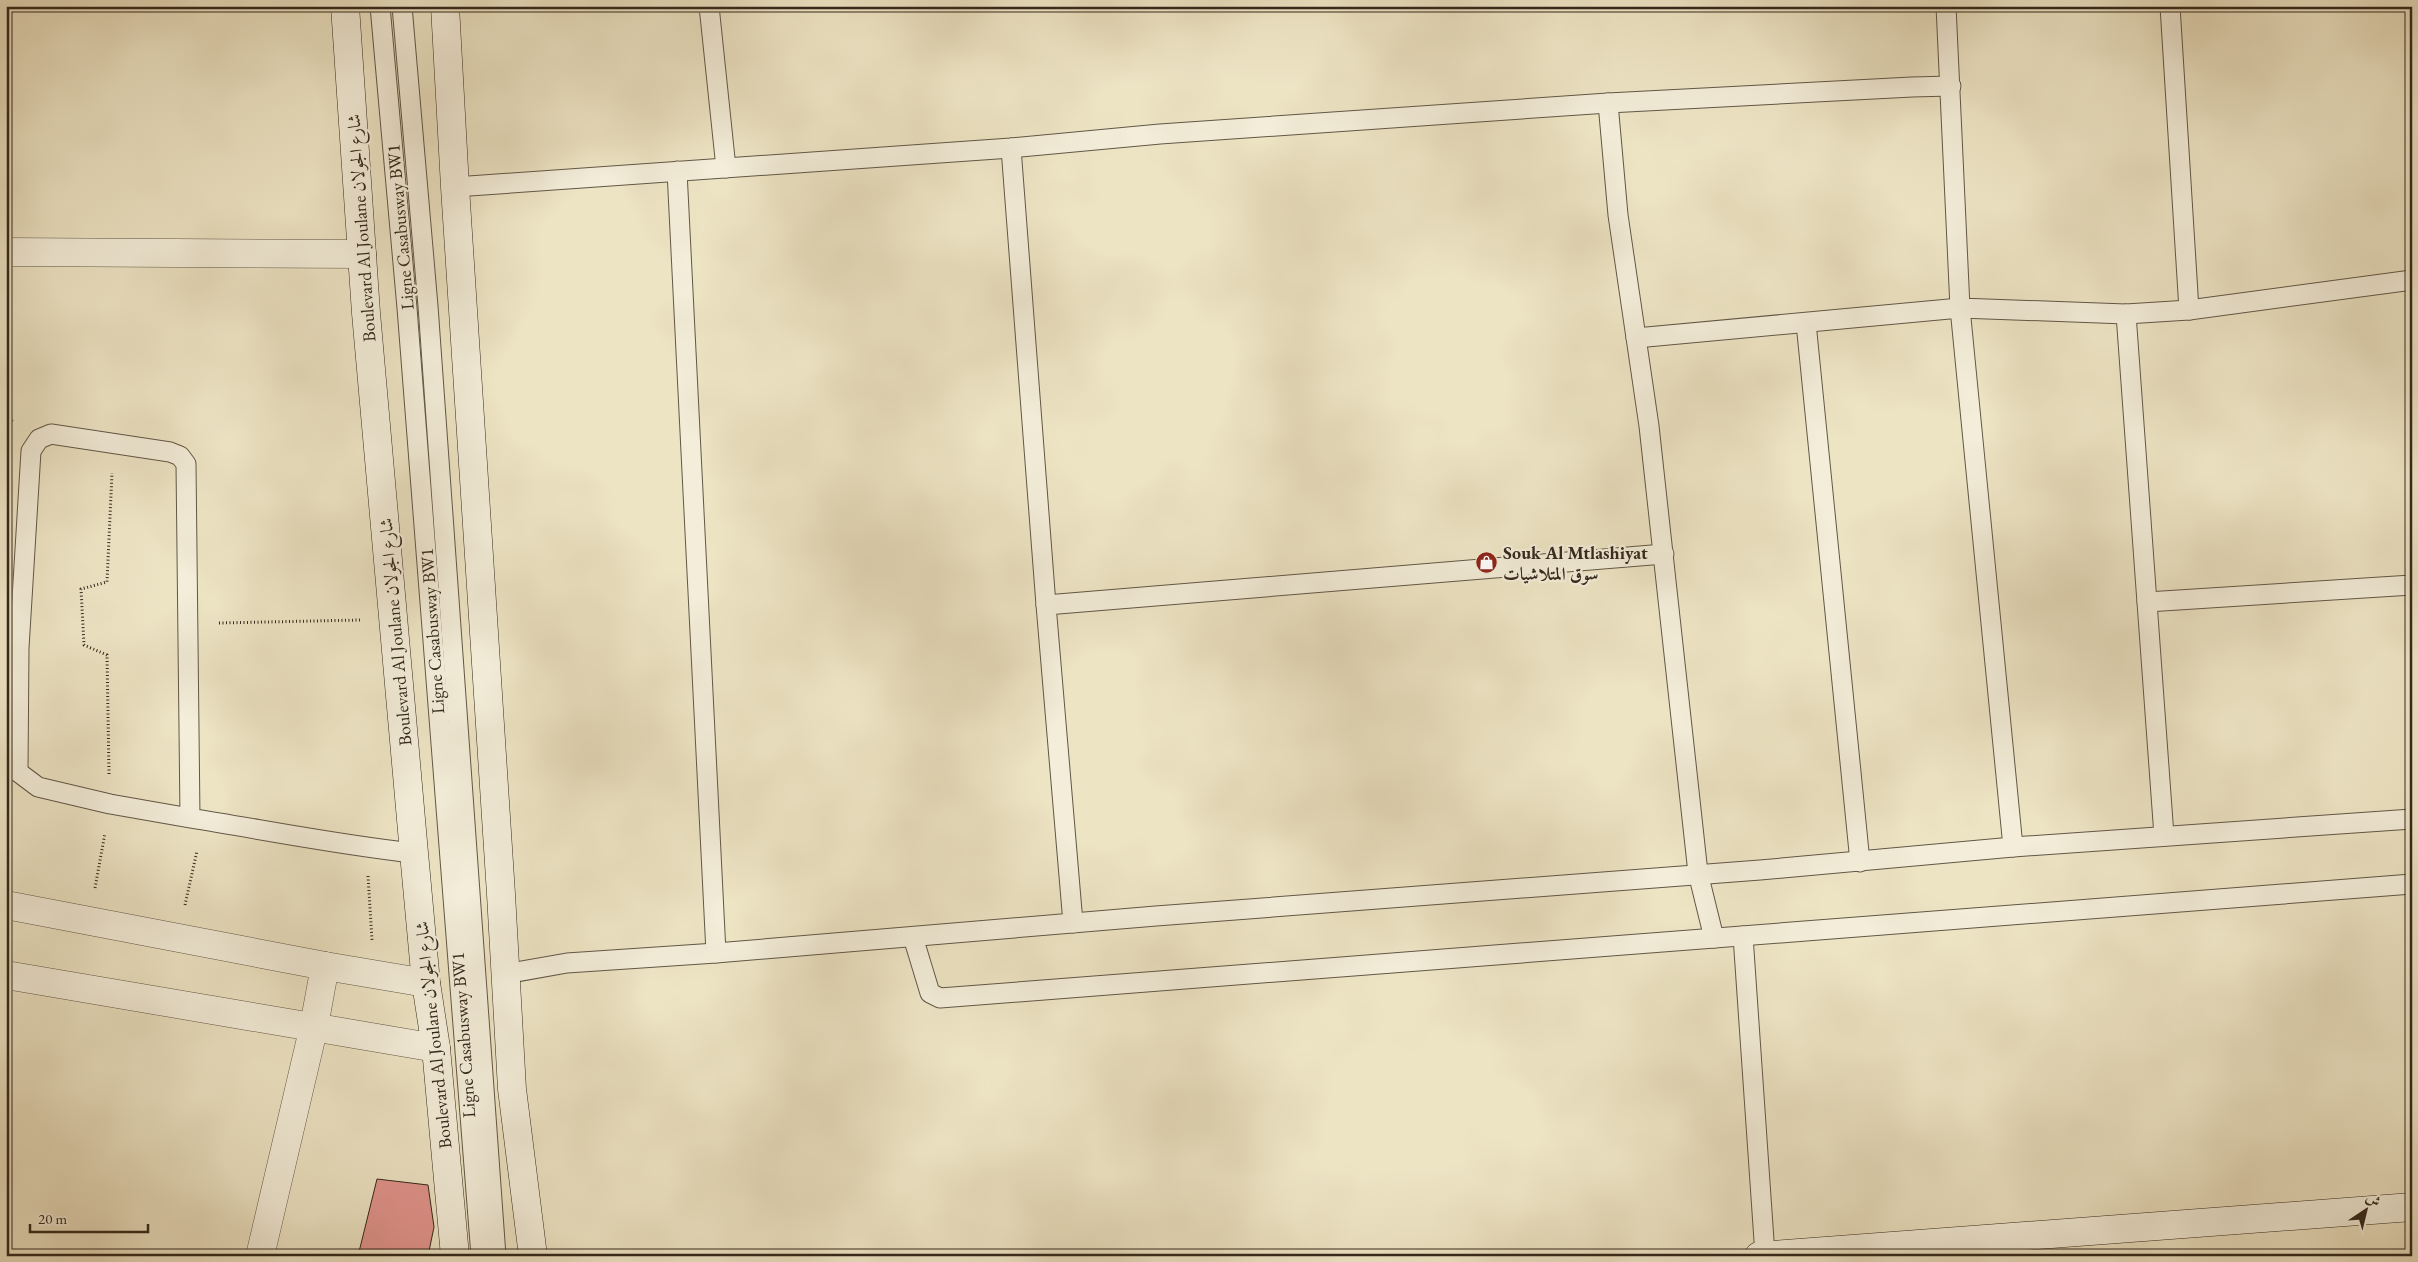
<svg xmlns="http://www.w3.org/2000/svg" width="2418" height="1262" viewBox="0 0 2418 1262" font-family="'EB Garamond',Amiri,serif">
  <style>
    .building { fill: #e1958e; stroke: #34281d }
    .lines { fill: none; stroke-linecap: round; stroke-linejoin: round }
    .lane-casing { stroke: #625747; stroke-width: 21 }
    .street-casing { stroke: #625747; stroke-width: 29 }
    .secondary-casing { stroke: #34281d; stroke-width: 29 }
    .path { stroke: #34281d; stroke-width: 3; stroke-dasharray: 1 2.5; stroke-linecap: butt }
    .lane { stroke: #f3edd9; stroke-width: 19 }
    .street { stroke: #f3edd9; stroke-width: 28 }
    .secondary { stroke: #f3edd9; stroke-width: 28 }
    .labels { text-anchor: middle; dominant-baseline: central; stroke-width: 4.5; stroke-linejoin: round; paint-order: stroke }
    .street-label { font-size: 18px; fill: #34281d; stroke: #f3edd9 }
    .poi-label { font-size: 18px; font-weight: bold; fill: #34281d; stroke: #f3edd9; text-anchor: start }
  </style>
  <rect width="100%" height="100%" fill="#ede4c4"/>
  <filter id="stains"><feTurbulence type="fractalNoise" baseFrequency=".004" numOctaves="4"/><feColorMatrix values="0 0 0 0 .2 0 0 0 0 .09 0 0 0 0 .02 0 0 0 .5 -.17"/></filter>
  <radialGradient id="worn" r=".72"><stop offset=".6" stop-color="#630" stop-opacity="0"/><stop offset="1" stop-color="#630" stop-opacity=".3"/></radialGradient>
  <path class="building" d="M377,1179L428,1185L434,1227L428,1256H358Z"/>
  <g class="lines">
    <defs>
      <g id="lane">
        <path d="M380,6L407,308L481,1256"/>
        <path d="M402,6L428,306L496,1256"/>
        <path d="M709,6L726,168"/>
        <path d="M1946,6L1960,308L2126,314L2189,310L2412,280"/>
        <path d="M2170,6L2189,310"/>
        <path d="M1608,103L1618,215L1649,426L1698,873L1714,938"/>
        <path d="M1011,148L1046,605L1073,923"/>
        <path d="M677,171L716,953"/>
        <path d="M455,187L1011,148L1160,134L1608,103L1912,87L1951,86"/>
        <path d="M2126,314L2164,836"/>
        <path d="M1806,323L1860,862"/>
        <path d="M1636,338L1960,308L2013,847"/>
        <path d="M2147,602L2412,585"/>
        <path d="M1046,605L1664,554"/>
        <path d="M190,818L186,464L180,456L170,452L51,434L39,439L31,451L19,648L18,772L38,787L110,804L190,818C265,830 339,845 414,853"/>
        <path d="M1743,936L1765,1255"/>
        <path d="M913,937L930,993L940,998L2412,884"/>
        <path d="M505,974L567,963L716,953L1156,916L1760,870L2013,847L2412,819"/>
      </g>
      <g id="street">
        <path d="M6,252L362,254"/>
        <path d="M6,905L325,966L426,983"/>
        <path d="M6,975L436,1048"/>
        <path d="M260,1256L314,1026L325,966"/>
      </g>
      <g id="secondary">
        <path d="M345,6L366,313L414,853L426,983L436,1048L455,1256"/>
        <path d="M445,6L455,187L501,894L512,1089L533,1256"/>
        <path d="M1759,1256L2412,1207"/>
      </g>
    </defs>
    <use href="#lane" class="lane-casing"/>
    <use href="#street" class="street-casing"/>
    <use href="#secondary" class="secondary-casing"/>
    <g class="path">
      <path d="M6,417L14,422"/>
      <path d="M219,623L360,620"/>
      <path d="M109,774L107,655L84,645L81,589L107,582L112,473"/>
      <path d="M368,876L372,940"/>
      <path d="M95,888L105,833"/>
      <path d="M185,905L197,851"/>
    </g>
    <use href="#lane" class="lane"/>
    <use href="#street" class="street"/>
    <use href="#secondary" class="secondary"/>
  </g>
  <defs>
    <symbol id="shop-disc" viewBox="-11 -11 22 22"><circle r="9.5" fill="#8f2418" stroke="#f3edd9"/><path d="M-5-2.5h2.3a2.7 3.5 0 0 1 5.4 0H5L5.5 6h-11ZM-1.5-2.5h3a1.5 2.3 0 0 0-3 0Z" fill="#fff"/></symbol>
  </defs>
  <g fill-rule="evenodd">
    <use href="#shop-disc" x="1474" y="550" width="25" height="25"/>
  </g>
  <g class="labels">
    <g class="street-label">
      <text transform="translate(400 227) rotate(-95)">Ligne Casabusway BW1</text>
      <text transform="translate(361 228) rotate(-94)">Boulevard Al Joulane شارع الجولان</text>
      <text transform="translate(432 631) rotate(-94)">Ligne Casabusway BW1</text>
      <text transform="translate(395 632) rotate(-95)">Boulevard Al Joulane شارع الجولان</text>
      <text transform="translate(433 1035) rotate(-96)">Boulevard Al Joulane شارع الجولان</text>
      <text transform="translate(463 1035) rotate(-94)">Ligne Casabusway BW1</text>
    </g>
    <g class="poi-label">
      <text x="1503" y="552">Souk Al Mtlashiyat<tspan x="1503" dy="21">سوق المتلاشيات</tspan></text>
    </g>
  </g>
  <rect width="2418" height="1262" fill="none" stroke="#ede4c4" stroke-width="25"/>
  <rect x="8" y="8" width="2403" height="1247" fill="none" stroke="#34281d" stroke-width="2.5"/>
  <rect x="12" y="12" width="2393" height="1237" fill="none" stroke="#34281d"/>
  <g transform="translate(2366 1210) rotate(35)" stroke="#f3edd9" stroke-width="4" paint-order="stroke">
  <path d="M0-4L9 19L0 12L-9 19Z" fill="#34281d"/>
  <text y="-8" font-size="14" font-weight="bold" text-anchor="middle" fill="#34281d">ش</text>
  </g>
  <path d="M30 1224v8h118v-8" fill="none" stroke="#34281d" stroke-width="2.5"/>
  <text x="38" y="1224" font-size="15" fill="#34281d" stroke="#f3edd9" stroke-width="4" paint-order="stroke">20 m</text>
  <rect width="100%" height="100%" filter="url(#stains)"/>
  <rect width="100%" height="100%" fill="url(#worn)"/>
</svg>
